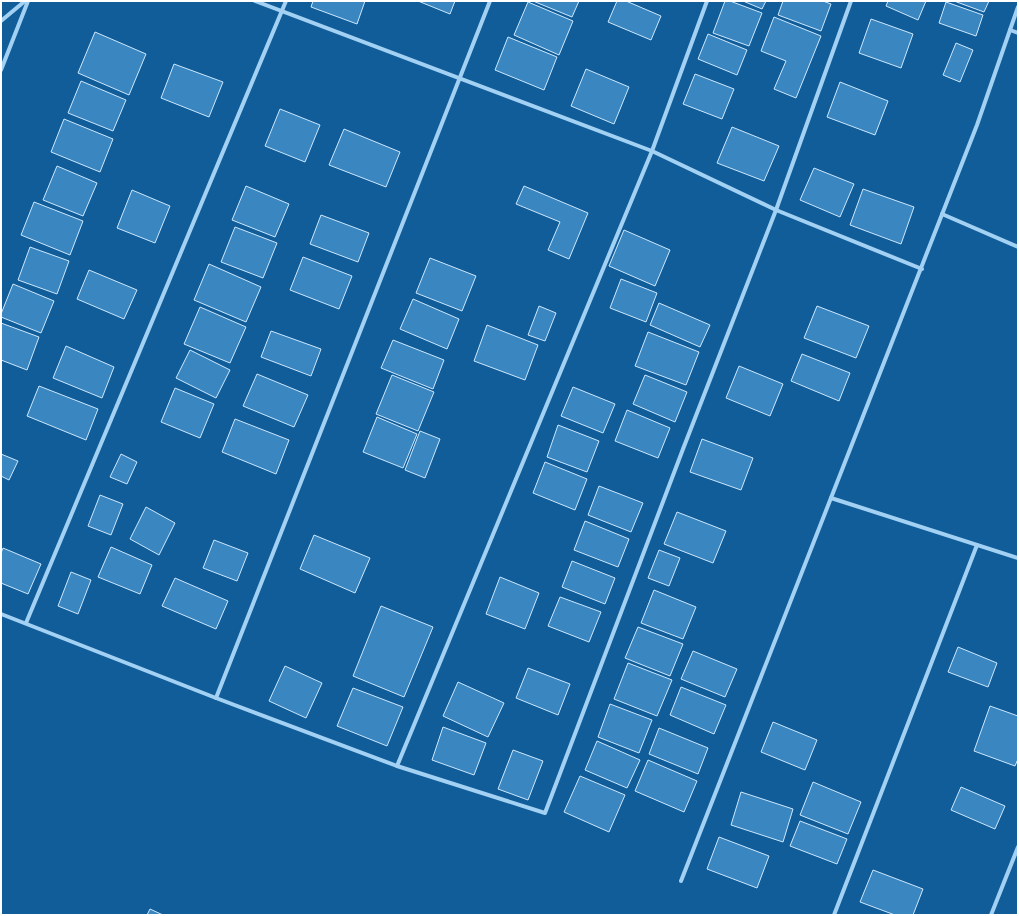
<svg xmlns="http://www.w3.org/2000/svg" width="1019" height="916" viewBox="0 0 1019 916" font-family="Overpass,sans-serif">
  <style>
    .building { fill: #3a86c1; stroke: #cce8fe }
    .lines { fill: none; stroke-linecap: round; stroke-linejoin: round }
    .street { stroke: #a3d1f4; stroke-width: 4 }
  </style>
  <rect width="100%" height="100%" fill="#115d99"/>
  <g class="building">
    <path d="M313,1H365L357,24L311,7Z"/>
    <path d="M418,1H455L450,14Z"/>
    <path d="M533,1H579L572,17Z"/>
    <path d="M617,1H626L661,16L651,40L608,22Z"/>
    <path d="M725,1H730L762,13L749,46L713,33Z"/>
    <path d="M743,1H766L762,9Z"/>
    <path d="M783,1H823L831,4L821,31L778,15Z"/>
    <path d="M888,1H926L918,20L886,6Z"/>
    <path d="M954,1H989L984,12Z"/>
    <path d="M528,2L573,21L559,55L514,35Z"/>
    <path d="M946,2L983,15L976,36L939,23Z"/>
    <path d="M774,17L821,36L796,98L774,89L786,61L761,51Z"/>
    <path d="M871,19L913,34L901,68L859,53Z"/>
    <path d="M95,32L146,54L129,95L78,73Z"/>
    <path d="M708,34L747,50L737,75L698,59Z"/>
    <path d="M508,37L557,57L544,90L495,70Z"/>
    <path d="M956,43L973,50L960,82L943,75Z"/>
    <path d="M174,64L223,82L209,117L161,98Z"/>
    <path d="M586,69L629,87L614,124L571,106Z"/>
    <path d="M695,74L734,89L722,119L683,104Z"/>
    <path d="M81,81L126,100L113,131L68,113Z"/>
    <path d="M840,82L888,101L875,135L827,117Z"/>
    <path d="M280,109L320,125L305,162L265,146Z"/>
    <path d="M64,119L113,139L100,172L51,152Z"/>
    <path d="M732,127L779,146L764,181L717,163Z"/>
    <path d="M344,129L400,152L386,187L329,165Z"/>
    <path d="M57,166L97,183L83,216L43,200Z"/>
    <path d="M814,168L854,184L840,217L800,200Z"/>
    <path d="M246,186L289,204L275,237L232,220Z"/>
    <path d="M524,186L588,213L569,259L548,250L560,222L516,204Z"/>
    <path d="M863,189L914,207L901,244L850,225Z"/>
    <path d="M132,190L170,206L155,243L117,228Z"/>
    <path d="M34,202L83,221L70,255L21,235Z"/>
    <path d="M321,215L369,233L358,262L310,244Z"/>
    <path d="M235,227L277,243L263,278L221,262Z"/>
    <path d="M624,230L670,250L655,286L609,266Z"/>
    <path d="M30,247L69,261L57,294L18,280Z"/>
    <path d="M303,257L352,276L339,309L290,290Z"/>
    <path d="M430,258L476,276L462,311L416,293Z"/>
    <path d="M209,264L261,287L246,322L194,300Z"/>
    <path d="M89,270L137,290L124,319L77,299Z"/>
    <path d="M621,279L657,293L646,322L610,308Z"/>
    <path d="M13,284L54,301L41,333L1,317V314Z"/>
    <path d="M413,299L459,319L447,349L400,329Z"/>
    <path d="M659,303L710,325L700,347L650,325Z"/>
    <path d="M539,306L556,313L545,341L528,335Z"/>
    <path d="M817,306L869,326L856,358L804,338Z"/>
    <path d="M200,307L246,327L230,363L184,344Z"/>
    <path d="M1,323L39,337L27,370L1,360Z"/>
    <path d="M487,325L538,345L525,380L474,361Z"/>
    <path d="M271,331L321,349L311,376L261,357Z"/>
    <path d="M648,332L699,352L686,385L635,366Z"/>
    <path d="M393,340L444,360L433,389L381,368Z"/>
    <path d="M66,346L114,367L102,398L53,378Z"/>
    <path d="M190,350L230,370L216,398L176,378Z"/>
    <path d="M802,354L850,373L839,401L791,381Z"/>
    <path d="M739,366L783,384L770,416L726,398Z"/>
    <path d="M257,374L308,395L294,427L243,406Z"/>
    <path d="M392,375L434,392L418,431L376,414Z"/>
    <path d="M645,375L687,392L675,422L633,404Z"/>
    <path d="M39,386L98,409L86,440L27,416Z"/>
    <path d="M573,387L615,404L603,433L561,416Z"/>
    <path d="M175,388L214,404L200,438L161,422Z"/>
    <path d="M627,410L670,428L658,458L615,441Z"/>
    <path d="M377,417L417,434L403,468L363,452Z"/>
    <path d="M235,419L289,440L276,474L222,452Z"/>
    <path d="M558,425L599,441L587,472L547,457Z"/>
    <path d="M420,431L440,439L425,478L405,470Z"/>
    <path d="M702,439L753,458L741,490L690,472Z"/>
    <path d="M1,454L18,461L9,480L1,476Z"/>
    <path d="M121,454L137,462L127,484L110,477Z"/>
    <path d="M545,462L587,479L575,510L533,493Z"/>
    <path d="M599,486L643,503L631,532L588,515Z"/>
    <path d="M100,495L123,504L111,535L88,526Z"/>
    <path d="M146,507L175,523L159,555L130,539Z"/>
    <path d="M677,512L726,531L713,563L664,544Z"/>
    <path d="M585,521L629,539L618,567L574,550Z"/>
    <path d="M314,535L370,558L355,593L300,569Z"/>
    <path d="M214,540L248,553L237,581L203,568Z"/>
    <path d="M111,547L152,565L140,594L98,577Z"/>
    <path d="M3,548L41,564L28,594L1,583V553Z"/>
    <path d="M659,550L680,558L669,586L648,578Z"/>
    <path d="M572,561L615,578L605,604L562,587Z"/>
    <path d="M71,572L91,580L78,614L58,606Z"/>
    <path d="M500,577L539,593L525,629L486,614Z"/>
    <path d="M175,578L228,601L216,629L162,606Z"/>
    <path d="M654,590L696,607L683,639L641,623Z"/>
    <path d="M560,597L601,612L589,642L548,626Z"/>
    <path d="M381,606L433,627L404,697L353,676Z"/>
    <path d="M638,627L683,644L670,676L625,658Z"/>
    <path d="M958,647L997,663L988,687L948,672Z"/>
    <path d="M693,651L737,669L725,697L681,679Z"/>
    <path d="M628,663L672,680L657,716L614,699Z"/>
    <path d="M285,666L322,683L306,718L269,701Z"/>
    <path d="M528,668L570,684L558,715L516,698Z"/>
    <path d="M458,682L504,703L488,737L443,716Z"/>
    <path d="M681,687L726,705L714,734L670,715Z"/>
    <path d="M353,688L403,707L387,746L337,726Z"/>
    <path d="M610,704L652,720L639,753L598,737Z"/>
    <path d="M990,706L1018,716V759L1015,766L974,751Z"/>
    <path d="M773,722L817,740L805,770L761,752Z"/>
    <path d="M443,727L486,743L474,775L432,760Z"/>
    <path d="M659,728L708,748L698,774L649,754Z"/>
    <path d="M597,741L640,760L627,788L585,770Z"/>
    <path d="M513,750L543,761L528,800L498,789Z"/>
    <path d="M648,760L697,781L684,812L635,791Z"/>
    <path d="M580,776L625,795L609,832L564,812Z"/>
    <path d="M813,782L861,802L848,834L800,815Z"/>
    <path d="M961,787L1005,806L995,829L951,810Z"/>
    <path d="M741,792L793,809L783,842L731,825Z"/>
    <path d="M800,821L847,839L837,864L790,846Z"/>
    <path d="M719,837L769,856L757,888L707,869Z"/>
    <path d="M873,870L923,889L913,915H895L860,902Z"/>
    <path d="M150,909L163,915H147Z"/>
  </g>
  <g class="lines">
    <g class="street">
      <path d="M255,1L652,151L776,210L922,269"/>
      <path d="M1,21L25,1"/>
      <path d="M1010,30L1018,33"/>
      <path d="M1,70L28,1"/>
      <path d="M942,214L1018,247"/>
      <path d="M831,498L1018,558"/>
      <path d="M1,614L216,698L397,766L545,813L683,449L776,210L851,1"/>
      <path d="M26,623L286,1"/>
      <path d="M216,698L490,1"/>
      <path d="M397,766L652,151L707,1"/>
      <path d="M681,881L977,125L1018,7"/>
      <path d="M834,915L977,545"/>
      <path d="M991,915L1018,847"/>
    </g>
  </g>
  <rect width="1019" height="916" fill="none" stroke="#ffffff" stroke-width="4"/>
</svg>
